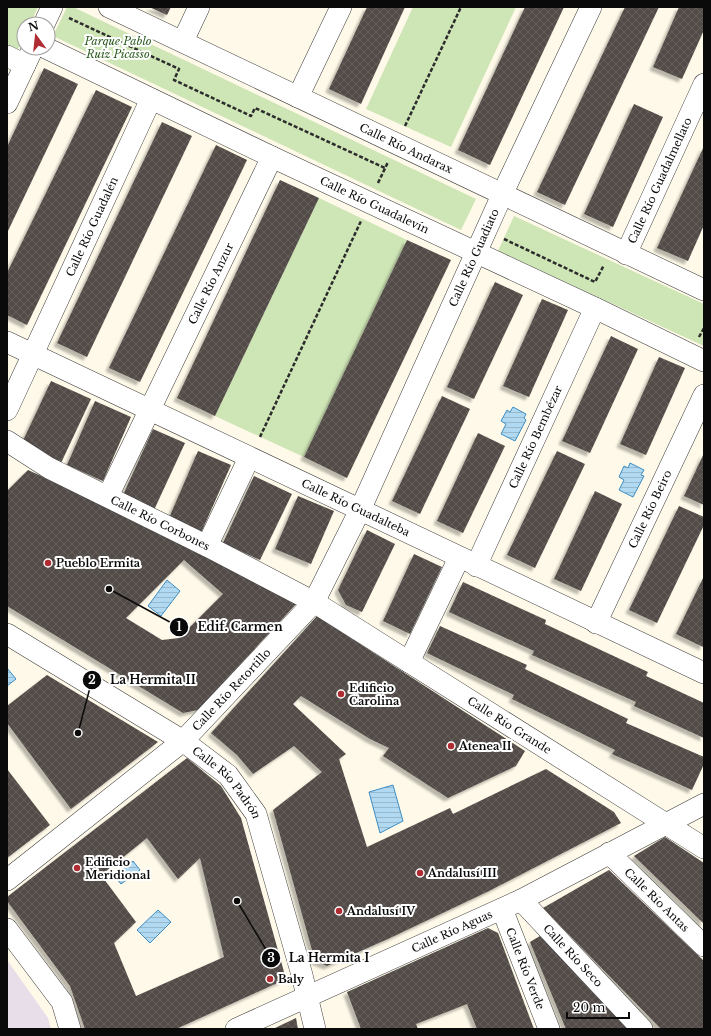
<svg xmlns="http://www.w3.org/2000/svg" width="711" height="1036" viewBox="0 0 711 1036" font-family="'Libre Baskerville',serif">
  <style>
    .industrial { fill: #e8dee9 }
    .park { fill: #cee5b5 }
    .water { fill: url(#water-rules); stroke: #3d8dc3 }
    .building { fill: url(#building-cross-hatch); fill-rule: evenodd; filter: url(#shadow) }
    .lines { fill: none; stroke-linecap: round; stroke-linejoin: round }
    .minor-casing { stroke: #3d3d3d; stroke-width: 22 }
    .path { stroke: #2c2c2c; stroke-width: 2.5; stroke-dasharray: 4 2; stroke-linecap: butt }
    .minor { stroke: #fff; stroke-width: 21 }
    .poi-dot { fill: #af2c32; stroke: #fff; stroke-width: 1.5 }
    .labels { text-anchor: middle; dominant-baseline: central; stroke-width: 4; stroke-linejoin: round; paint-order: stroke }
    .park-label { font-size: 11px; font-style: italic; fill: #2c5c20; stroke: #fff }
    .street-label { font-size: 11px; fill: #0a0a0a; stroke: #fff }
    .poi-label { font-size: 11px; font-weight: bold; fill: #0a0a0a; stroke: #fff; text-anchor: start }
    .leader { fill: none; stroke: #0a0a0a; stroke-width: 1.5 }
    .callout-dot { fill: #0a0a0a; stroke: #fff; stroke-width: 1.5 }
    .mark-label { font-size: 12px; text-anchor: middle; font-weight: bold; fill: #fff }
    .callout-label { font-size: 12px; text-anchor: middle; font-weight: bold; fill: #0a0a0a; stroke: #fff; stroke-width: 4; stroke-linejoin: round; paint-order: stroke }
  </style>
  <defs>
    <pattern id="water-rules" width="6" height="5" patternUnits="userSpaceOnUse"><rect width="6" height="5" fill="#b1d9f1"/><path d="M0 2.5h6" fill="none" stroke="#97b9cd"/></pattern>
    <pattern id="building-cross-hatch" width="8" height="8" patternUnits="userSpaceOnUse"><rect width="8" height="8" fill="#524b47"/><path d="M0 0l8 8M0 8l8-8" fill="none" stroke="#66605d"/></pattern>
    <filter id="shadow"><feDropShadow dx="-3.5" dy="3.5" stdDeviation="1" flood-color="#0004"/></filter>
  </defs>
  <rect width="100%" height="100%" fill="#fef9e8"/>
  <path class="industrial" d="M7,960L48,1018L51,1029H7Z"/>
  <g class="park">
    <path d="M7,7H38L30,24H24V37L18,49L7,44Z"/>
    <path d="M67,7H73L476,199L461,230L53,36Z"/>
    <path d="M413,7H516L451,147L366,109Z"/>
    <path d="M319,198L407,240L304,457L215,416Z"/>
    <path d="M514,216L704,304V346L498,251Z"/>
  </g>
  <g class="water">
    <path d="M513,407L526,414L524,418L526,420L515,441L501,434L506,424L501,421L507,410L510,412Z"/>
    <path d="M630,463L644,470L641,475L644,476L633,497L619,490L624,480L619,477L624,466L628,468Z"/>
    <path d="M167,580L180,591L161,616L148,606Z"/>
    <path d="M7,668L16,679L7,686Z"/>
    <path d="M393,785L403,821L380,833L369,792Z"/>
    <path d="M133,861L140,870L121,884L114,876Z"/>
    <path d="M158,910L171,922L150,943L137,930Z"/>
  </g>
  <g class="building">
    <path d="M149,7H171L167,15Z"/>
    <path d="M367,7H405L361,104L329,89Z"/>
    <path d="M525,7H564L490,165L458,150Z"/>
    <path d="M625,7H659L565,205L537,192Z"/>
    <path d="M679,7H704V30L682,79L653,67Z"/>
    <path d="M44,68L78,84L7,233V147Z"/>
    <path d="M96,90L132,107L27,325L7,315V273Z"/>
    <path d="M634,104L663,117L613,227L584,214Z"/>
    <path d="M162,122L192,136L87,357L57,343Z"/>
    <path d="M216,145L247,160L140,382L109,368Z"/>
    <path d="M704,146V225L688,261L657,248Z"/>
    <path d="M280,180L319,198L215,416L177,398Z"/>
    <path d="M407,240L451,260L347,478L304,457Z"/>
    <path d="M495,282L523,295L474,399L447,387Z"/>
    <path d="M542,299L568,310L529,397L503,386Z"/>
    <path d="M611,336L638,349L590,453L562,441Z"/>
    <path d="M659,357L685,368L646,455L620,444Z"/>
    <path d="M51,381L91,399L61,463L21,445Z"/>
    <path d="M442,396L470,409L420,514L392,501Z"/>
    <path d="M95,401L131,417L103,481L67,465Z"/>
    <path d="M153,429L185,443L154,510L123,495Z"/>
    <path d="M478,433L505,446L463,533L437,521Z"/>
    <path d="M198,451L231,465L201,533L169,518Z"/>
    <path d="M557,451L585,464L535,568L507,555Z"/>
    <path d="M704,453V505L684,496Z"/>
    <path d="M28,470L136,519L193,551L297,603L198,710L183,713L7,606V491ZM184,560L223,594L179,638L162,640L126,618Z"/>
    <path d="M254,476L292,494L260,560L223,543Z"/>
    <path d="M595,491L622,504L581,591L554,579Z"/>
    <path d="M298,496L334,511L311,564L275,549Z"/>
    <path d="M679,506L704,517V525L657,623L629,610Z"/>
    <path d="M367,530L395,544L362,612L346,605L338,590Z"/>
    <path d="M414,554L442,567L410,634L383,621Z"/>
    <path d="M704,576V644L703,647L676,634Z"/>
    <path d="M463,582L546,620L545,624L648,672L646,676L704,703V738L634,706L636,702L532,655L534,651L449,612Z"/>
    <path d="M317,616L525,751L516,766L448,798L383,756L389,748L370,739L301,696L293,704L346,754L339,759L367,847L450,808L453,814L546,769L614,812L621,823L489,891L390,938L327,966L315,961L273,810L322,772L294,746L253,774L237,755L211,733Z"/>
    <path d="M440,626L527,665L525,669L628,719L626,723L704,757V764L692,790L612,754L615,750L512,699L514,695L427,653Z"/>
    <path d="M47,675L158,742L71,809L7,723V706Z"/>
    <path d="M187,758L221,786L241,818L286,979L176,1029H85L70,986L7,901V897ZM147,838L178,879L200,858L224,957L136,996L114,943L136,922L101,875Z"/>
    <path d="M7,769L50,825L7,858Z"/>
    <path d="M665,837L704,863V924L634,856Z"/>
    <path d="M609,870L704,961V1029H661L543,908Z"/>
    <path d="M488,928L498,933L534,1029H477L467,1004L416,1024L418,1029H361L347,992Z"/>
    <path d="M540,936L630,1029H566L530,942Z"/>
    <path d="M296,1018L298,1029H273Z"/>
  </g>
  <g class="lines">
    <defs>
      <g id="minor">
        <path id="s1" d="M109,7L704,290"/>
        <path d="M44,24L52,7"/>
        <path d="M183,41L199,7"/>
        <path id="s2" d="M46,48L272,157L595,308L704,361"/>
        <path d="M7,56L25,65"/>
        <path d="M298,97L341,7"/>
        <path d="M7,103L33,48"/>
        <path id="s3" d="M626,254L704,84"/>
        <path id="s4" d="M7,342L704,673"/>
        <path id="s5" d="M7,410L151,99"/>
        <path id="s6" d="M7,441L49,468L207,546L314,602L704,848"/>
        <path id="s7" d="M108,496L272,157"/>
        <path d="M207,546L249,458"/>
        <path id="s8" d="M476,566L595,308"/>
        <path id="s9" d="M596,623L704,395"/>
        <path id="s10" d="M7,634L183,741L228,775L256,814L302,975L315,1029"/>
        <path d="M409,662L459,558"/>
        <path id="s11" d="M609,853L704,946"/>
        <path id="s12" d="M7,880L183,741L314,602L360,510L507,184L591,7"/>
        <path id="s13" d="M521,900L642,1029"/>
        <path id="s14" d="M502,909L549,1029"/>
        <path d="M7,929L62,1002L70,1029"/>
        <path id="s15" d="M236,1029L521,900L704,804"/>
      </g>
    </defs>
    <use href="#minor" class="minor-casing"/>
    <g class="path">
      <path d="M69,18L179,69L174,80L251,116L255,108L385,168"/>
      <path d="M405,126L461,7"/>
      <path d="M378,183L388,162"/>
      <path d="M504,239L595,282L604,265"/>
      <path d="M699,337L704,328"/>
      <path d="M260,437L361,221"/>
    </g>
    <use href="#minor" class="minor"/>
  </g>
  <g class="poi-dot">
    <circle cx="48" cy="563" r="4"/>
    <circle cx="341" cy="694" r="4"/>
    <circle cx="451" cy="746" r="4"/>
    <circle cx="77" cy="868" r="4"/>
    <circle cx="420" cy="873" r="4"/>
    <circle cx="339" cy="911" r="4"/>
    <circle cx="270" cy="979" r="4"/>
  </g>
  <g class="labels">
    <g class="park-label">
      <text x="118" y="41">Parque Pablo<tspan x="118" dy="13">Ruiz Picasso</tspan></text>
    </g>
    <g class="street-label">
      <text stroke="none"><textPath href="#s1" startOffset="329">Calle Río Andarax</textPath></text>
      <text stroke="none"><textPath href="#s3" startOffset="81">Calle Río Guadalmellato</textPath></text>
      <text stroke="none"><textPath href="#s2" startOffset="364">Calle Río Guadalevín</textPath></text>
      <text stroke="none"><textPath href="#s5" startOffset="202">Calle Río Guadalén</textPath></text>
      <text stroke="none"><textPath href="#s12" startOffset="795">Calle Río Guadiato</textPath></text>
      <text stroke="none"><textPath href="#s7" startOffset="236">Calle Río Anzur</textPath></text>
      <text stroke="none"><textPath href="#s8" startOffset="142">Calle Río Bembézar</textPath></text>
      <text stroke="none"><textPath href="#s4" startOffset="386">Calle Río Guadalteba</textPath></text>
      <text stroke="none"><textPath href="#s9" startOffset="126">Calle Río Beiro</textPath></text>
      <text stroke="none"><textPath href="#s6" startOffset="174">Calle Río Corbones</textPath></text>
      <text stroke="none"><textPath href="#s12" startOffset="295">Calle Río Retortillo</textPath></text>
      <text stroke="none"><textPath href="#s6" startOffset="578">Calle Río Grande</textPath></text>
      <text stroke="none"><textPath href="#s10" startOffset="267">Calle Río Padrón</textPath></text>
      <text stroke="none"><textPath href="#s11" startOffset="67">Calle Río Antas</textPath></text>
      <text stroke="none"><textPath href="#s15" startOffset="237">Calle Río Aguas</textPath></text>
      <text stroke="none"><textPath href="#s13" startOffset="76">Calle Río Seco</textPath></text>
      <text stroke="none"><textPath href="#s14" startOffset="64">Calle Río Verde</textPath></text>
    </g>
    <g class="poi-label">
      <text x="56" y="563">Pueblo Ermita</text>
      <text x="349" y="688">Edificio<tspan x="349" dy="13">Carolina</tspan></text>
      <text x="459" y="746">Atenea II</text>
      <text x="85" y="862">Edificio<tspan x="85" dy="13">Meridional</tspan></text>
      <text x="428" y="873">Andalusí III</text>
      <text x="347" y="911">Andalusí IV</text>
      <text x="278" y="979">Baly</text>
    </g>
  </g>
  <path class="leader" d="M109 589L179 627M78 733L92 680M237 901L271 958"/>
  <g class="callout-dot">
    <circle cx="109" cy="589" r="4"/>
    <circle cx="78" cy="733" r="4"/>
    <circle cx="237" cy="901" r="4"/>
    <circle cx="179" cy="627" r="10"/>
    <circle cx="92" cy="680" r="10"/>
    <circle cx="271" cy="958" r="10"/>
  </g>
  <g class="mark-label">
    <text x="179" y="631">1</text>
    <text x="92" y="684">2</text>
    <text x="271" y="962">3</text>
  </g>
  <g class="callout-label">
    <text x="240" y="631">Edif. Carmen</text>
    <text x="153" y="684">La Hermita II</text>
    <text x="329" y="962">La Hermita I</text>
  </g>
  <rect width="711" height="1036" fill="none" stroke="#0a0a0a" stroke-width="16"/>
  <g transform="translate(36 36) rotate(345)"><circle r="19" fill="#ffffff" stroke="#9d9d9d"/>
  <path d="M0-3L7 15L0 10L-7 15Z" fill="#af2c32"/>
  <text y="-6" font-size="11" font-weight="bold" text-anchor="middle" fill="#0a0a0a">N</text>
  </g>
  <path d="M567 1012v6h62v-6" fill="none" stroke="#0a0a0a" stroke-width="2"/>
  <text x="573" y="1012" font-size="12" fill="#0a0a0a" stroke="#ffffff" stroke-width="3" paint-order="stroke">20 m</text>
</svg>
